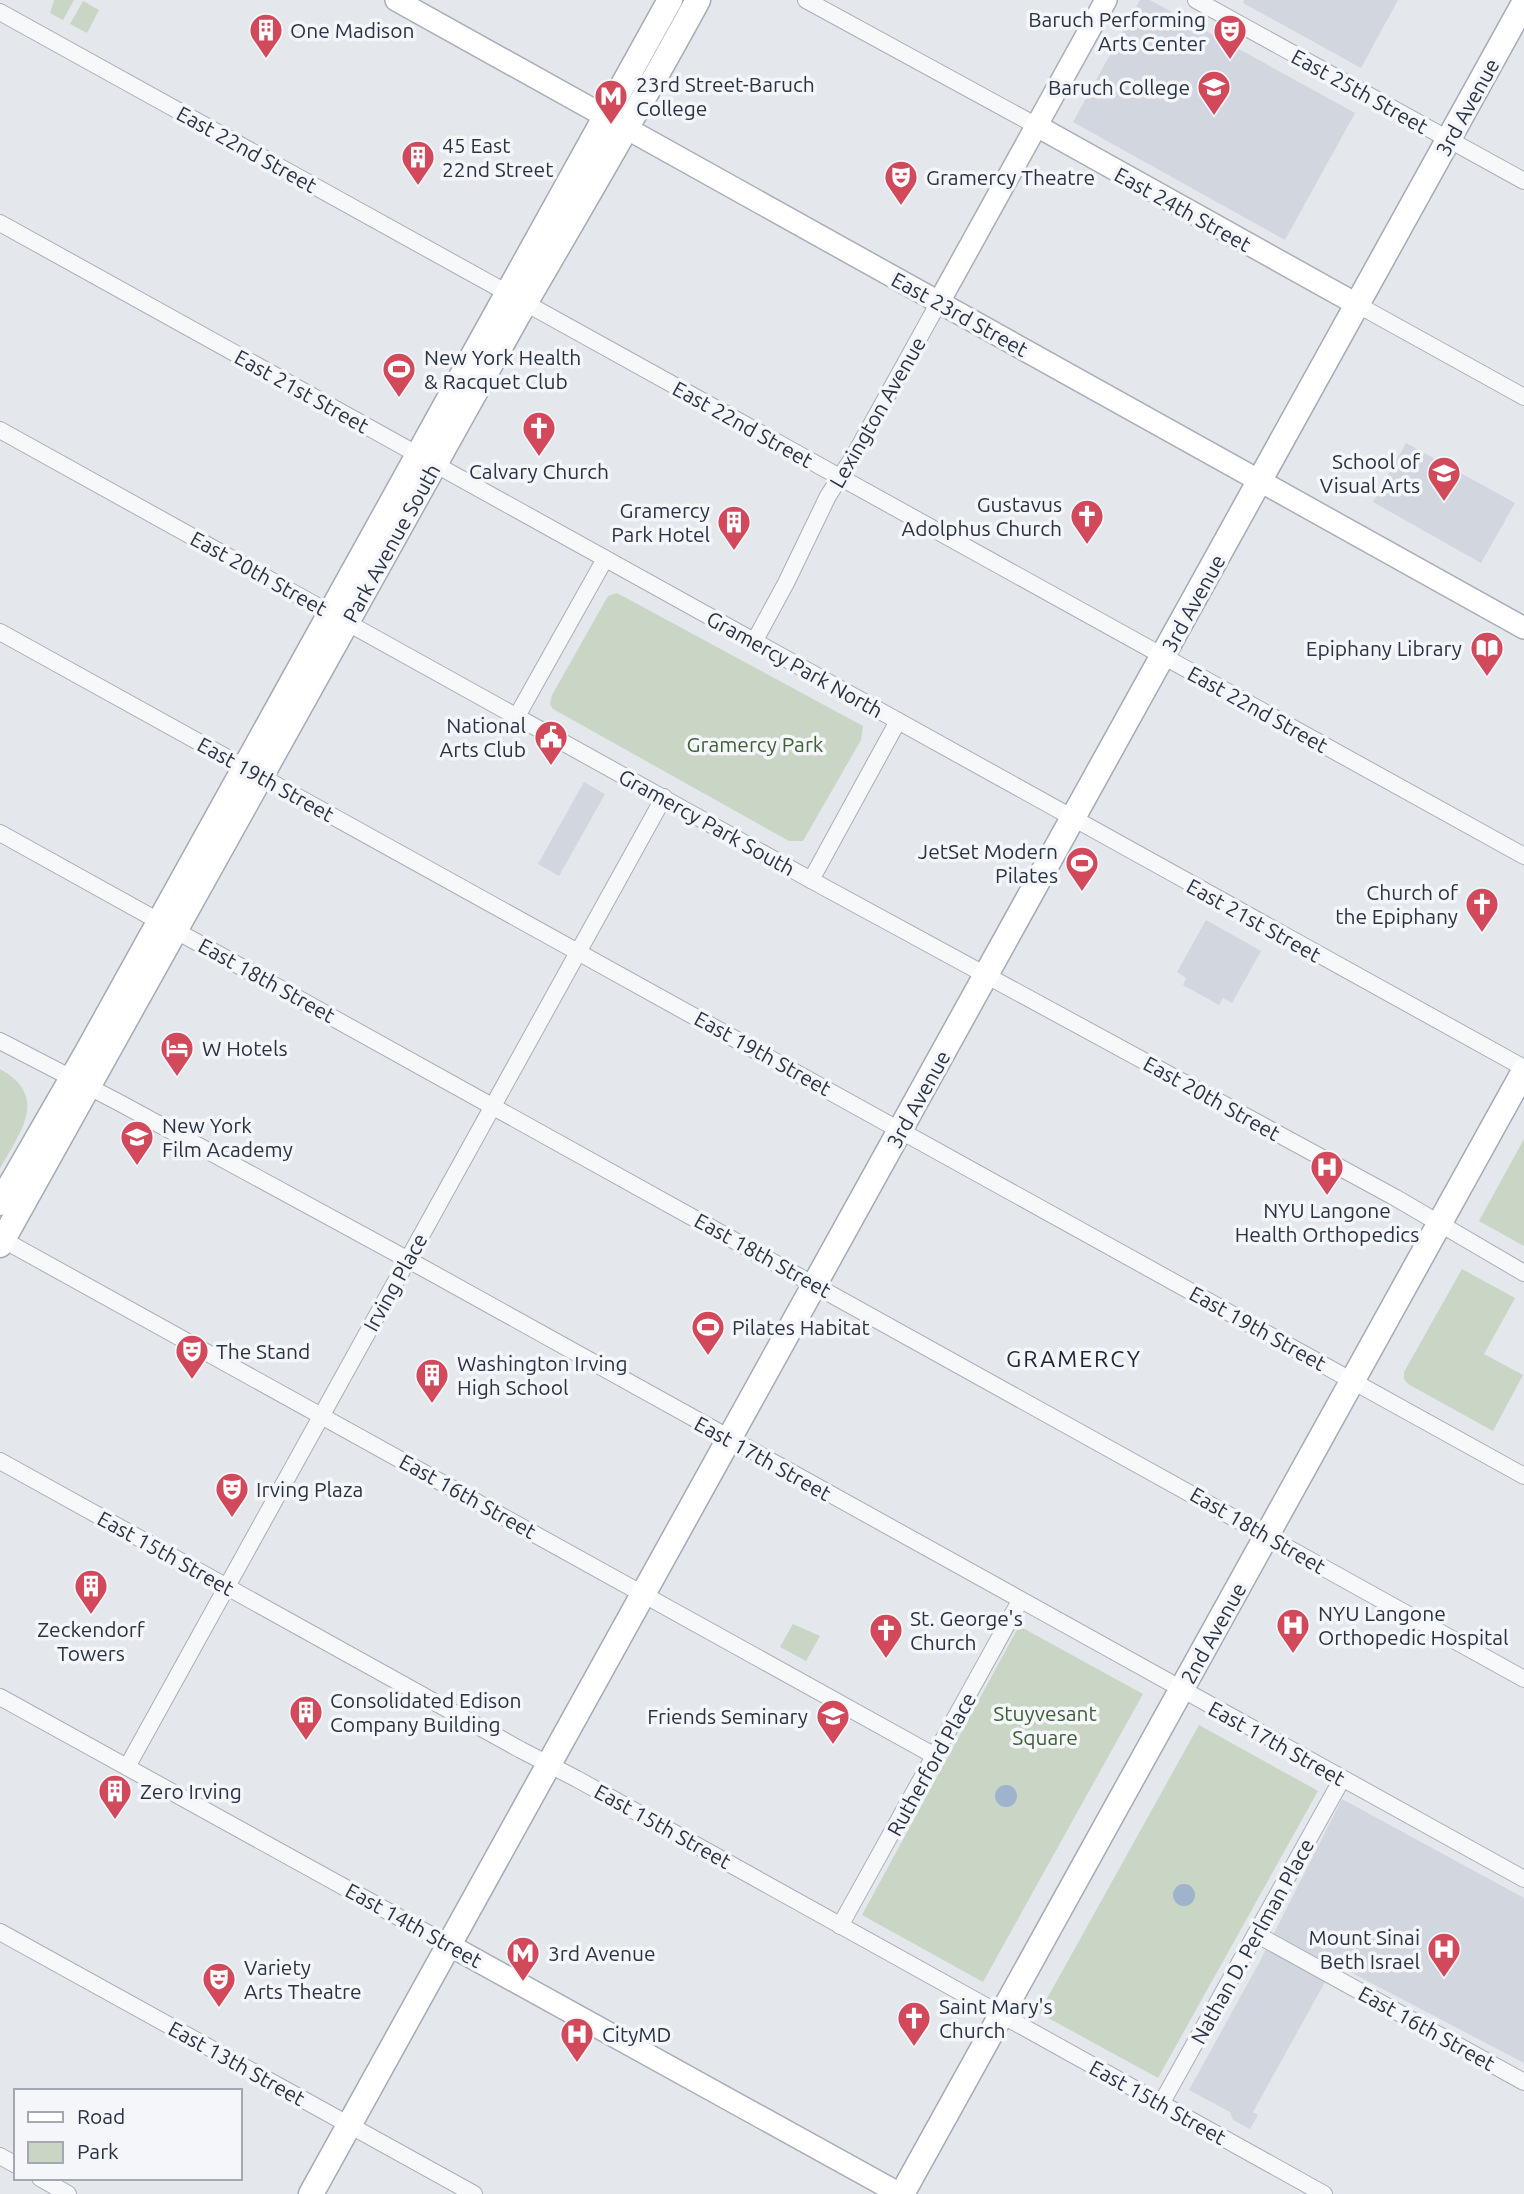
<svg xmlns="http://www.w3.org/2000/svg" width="1524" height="2194" viewBox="0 0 1524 2194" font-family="Ubuntu,sans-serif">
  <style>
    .built { fill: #d2d6de }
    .green { fill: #c9d6c5 }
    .water { fill: #9fb4cc }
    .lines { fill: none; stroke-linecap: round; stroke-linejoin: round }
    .street-casing { stroke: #a9aeb7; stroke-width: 18 }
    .secondary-casing { stroke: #a9aeb7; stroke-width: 24 }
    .primary-casing { stroke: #a3abb8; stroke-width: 27 }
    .street { stroke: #f7f8fa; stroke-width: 16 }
    .secondary { stroke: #fff; stroke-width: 21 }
    .primary { stroke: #fff; stroke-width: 24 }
    .labels { text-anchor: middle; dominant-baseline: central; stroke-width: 7; stroke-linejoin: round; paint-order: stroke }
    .poi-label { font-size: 21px; fill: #2b3445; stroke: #f4f6f9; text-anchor: start }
    .street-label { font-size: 21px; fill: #2b3445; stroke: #f4f6f9 }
    .park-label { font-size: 21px; fill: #3f6138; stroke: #f4f6f9 }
    .neighbourhood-label { font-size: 23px; letter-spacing: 2px; fill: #1d2536; stroke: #f4f6f9 }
  </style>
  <rect width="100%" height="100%" fill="#e4e7ec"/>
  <g class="built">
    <path d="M1140,0H1150L1355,113L1285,240L1073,122Z"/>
    <path d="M1244,0H1398L1361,68L1243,3Z"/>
    <path d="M1406,443L1515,503L1481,563L1373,502Z"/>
    <path d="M584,782L605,794L559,876L538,864Z"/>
    <path d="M1206,920L1261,951L1232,1003L1223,998L1219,1005L1183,985L1186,978L1177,972Z"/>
    <path d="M1342,1799L1524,1898V2063L1335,1964L1253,2112L1258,2115L1250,2129L1233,2120L1230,2112L1189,2090L1259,1963Z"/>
  </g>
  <g class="green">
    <path d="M54,0H74L63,20L50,13Z"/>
    <path d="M83,1L99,10L87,33L70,24Z"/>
    <path d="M617,593L863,726L861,740L803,841H789L553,709L550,704L552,695L608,596Z"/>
    <path d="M0,1069C50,1097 20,1132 0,1169Z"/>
    <path d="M1524,1139V1246L1479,1221Z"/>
    <path d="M1462,1269L1515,1298L1484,1354L1523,1375L1493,1431L1408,1384L1404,1379V1372Z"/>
    <path d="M793,1624L820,1636L806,1661L780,1647Z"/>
    <path d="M1019,1626L1143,1694L983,1982L862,1915Z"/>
    <path d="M1199,1725L1318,1791L1158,2078L1039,2013Z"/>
  </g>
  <g class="water">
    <circle cx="1006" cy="1796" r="11"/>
    <circle cx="1184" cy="1895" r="11"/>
  </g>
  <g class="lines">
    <defs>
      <g id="street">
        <path d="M806,0L1037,126"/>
        <path d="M1196,0L1524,181"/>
        <path d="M0,12L1524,856"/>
        <path d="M0,223L1524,1068"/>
        <path d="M1358,305L1524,397"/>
        <path d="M0,430L811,880L1396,1198L1524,1273"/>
        <path d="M0,632L1524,1476"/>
        <path d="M754,642L786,583L828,496L855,454L939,302"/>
        <path d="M517,716L605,559"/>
        <path d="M0,833L1524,1679"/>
        <path d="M811,880L898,721"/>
        <path d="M0,1041L118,1102L425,1269L1524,1879"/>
        <path d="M0,1238L935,1756"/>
        <path d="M0,1461L521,1750L577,1779L1324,2194"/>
        <path d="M0,1697L449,1945"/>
        <path d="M127,1767L664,797"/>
        <path d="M840,1926L1020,1601"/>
        <path d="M0,1932L474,2194"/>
        <path d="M1256,1934L1524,2082"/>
        <path d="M1161,2104L1342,1779"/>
        <path d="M0,2156L16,2165"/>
        <path d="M40,2178L68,2194"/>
      </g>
      <g id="secondary">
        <path d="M396,0L1524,628"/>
        <path d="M1037,126L1358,305"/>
        <path d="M939,302L1106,0"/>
        <path d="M449,1945L900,2194"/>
      </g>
      <g id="primary">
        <path d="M0,1203L87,1052L670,0"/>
        <path d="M0,1245L517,317C578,212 640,107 698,0"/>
        <path d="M311,2194L1524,3"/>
        <path d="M902,2194L1524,1071"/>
      </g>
    </defs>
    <use href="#street" class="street-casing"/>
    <use href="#secondary" class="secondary-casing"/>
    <use href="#primary" class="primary-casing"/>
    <use href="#street" class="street"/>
    <use href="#secondary" class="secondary"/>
    <use href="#primary" class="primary"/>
  </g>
  <defs>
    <symbol id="building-pin" viewBox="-11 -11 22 30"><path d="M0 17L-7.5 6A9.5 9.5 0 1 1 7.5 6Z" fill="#d1495b" stroke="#f4f6f9"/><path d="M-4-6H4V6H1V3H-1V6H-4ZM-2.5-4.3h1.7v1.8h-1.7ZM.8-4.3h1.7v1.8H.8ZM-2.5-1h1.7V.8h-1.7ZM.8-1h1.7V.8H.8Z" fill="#fff"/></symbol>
    <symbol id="theatre-pin" viewBox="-11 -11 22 30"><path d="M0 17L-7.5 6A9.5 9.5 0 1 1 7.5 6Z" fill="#d1495b" stroke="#f4f6f9"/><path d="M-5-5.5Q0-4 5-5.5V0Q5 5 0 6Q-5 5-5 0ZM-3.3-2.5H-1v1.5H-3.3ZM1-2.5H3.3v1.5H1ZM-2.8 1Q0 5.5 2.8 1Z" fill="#fff"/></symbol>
    <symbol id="university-pin" viewBox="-11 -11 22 30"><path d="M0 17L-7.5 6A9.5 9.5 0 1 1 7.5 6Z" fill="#d1495b" stroke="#f4f6f9"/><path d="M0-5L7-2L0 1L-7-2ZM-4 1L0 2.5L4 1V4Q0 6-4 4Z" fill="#fff"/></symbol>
    <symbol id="metro-pin" viewBox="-11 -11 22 30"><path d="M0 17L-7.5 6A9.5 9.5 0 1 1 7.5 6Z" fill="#d1495b" stroke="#f4f6f9"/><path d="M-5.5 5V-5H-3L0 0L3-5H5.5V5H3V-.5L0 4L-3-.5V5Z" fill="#fff"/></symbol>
    <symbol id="stadium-pin" viewBox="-11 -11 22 30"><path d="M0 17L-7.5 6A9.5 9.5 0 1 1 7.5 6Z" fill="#d1495b" stroke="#f4f6f9"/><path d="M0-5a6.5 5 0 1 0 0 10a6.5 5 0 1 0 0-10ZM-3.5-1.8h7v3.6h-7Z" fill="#fff"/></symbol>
    <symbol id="church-pin" viewBox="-11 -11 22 30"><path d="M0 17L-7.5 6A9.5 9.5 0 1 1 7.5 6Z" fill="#d1495b" stroke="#f4f6f9"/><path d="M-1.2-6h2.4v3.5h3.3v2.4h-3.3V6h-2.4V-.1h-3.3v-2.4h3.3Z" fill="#fff"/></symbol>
    <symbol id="library-pin" viewBox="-11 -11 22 30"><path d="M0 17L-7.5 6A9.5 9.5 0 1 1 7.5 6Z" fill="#d1495b" stroke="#f4f6f9"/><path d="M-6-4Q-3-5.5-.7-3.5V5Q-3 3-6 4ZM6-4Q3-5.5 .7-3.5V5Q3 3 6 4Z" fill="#fff"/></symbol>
    <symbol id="civic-pin" viewBox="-11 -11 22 30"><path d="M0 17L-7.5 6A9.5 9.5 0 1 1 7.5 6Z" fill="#d1495b" stroke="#f4f6f9"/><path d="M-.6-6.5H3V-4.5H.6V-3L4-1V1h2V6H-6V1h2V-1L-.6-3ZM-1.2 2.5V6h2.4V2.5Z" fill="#fff"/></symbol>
    <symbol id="hotel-pin" viewBox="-11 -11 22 30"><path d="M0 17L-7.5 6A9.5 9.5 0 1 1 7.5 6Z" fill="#d1495b" stroke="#f4f6f9"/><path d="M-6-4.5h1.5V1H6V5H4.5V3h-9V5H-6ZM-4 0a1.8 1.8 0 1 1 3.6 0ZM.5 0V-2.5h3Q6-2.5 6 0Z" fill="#fff"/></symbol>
    <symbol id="hospital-pin" viewBox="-11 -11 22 30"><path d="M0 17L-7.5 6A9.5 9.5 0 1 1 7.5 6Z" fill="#d1495b" stroke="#f4f6f9"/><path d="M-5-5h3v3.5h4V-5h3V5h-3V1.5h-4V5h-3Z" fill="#fff"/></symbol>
    <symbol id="school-pin" viewBox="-11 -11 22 30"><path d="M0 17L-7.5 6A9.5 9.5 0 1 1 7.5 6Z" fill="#d1495b" stroke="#f4f6f9"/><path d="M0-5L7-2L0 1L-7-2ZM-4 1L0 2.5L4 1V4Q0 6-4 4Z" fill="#fff"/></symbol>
  </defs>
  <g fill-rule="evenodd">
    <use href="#building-pin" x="247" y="11" width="38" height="52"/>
    <use href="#theatre-pin" x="1211" y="12" width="38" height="52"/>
    <use href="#university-pin" x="1195" y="68" width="38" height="52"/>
    <use href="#metro-pin" x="592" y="77" width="38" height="52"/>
    <use href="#building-pin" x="399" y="138" width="38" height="52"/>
    <use href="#theatre-pin" x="882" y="158" width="38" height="52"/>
    <use href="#stadium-pin" x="380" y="350" width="38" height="52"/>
    <use href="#church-pin" x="520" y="409" width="38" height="52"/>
    <use href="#university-pin" x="1425" y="454" width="38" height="52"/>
    <use href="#church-pin" x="1068" y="497" width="38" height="52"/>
    <use href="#building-pin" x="715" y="503" width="38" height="52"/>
    <use href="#library-pin" x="1468" y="629" width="38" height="52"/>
    <use href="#civic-pin" x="532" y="718" width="38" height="52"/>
    <use href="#stadium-pin" x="1063" y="844" width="38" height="52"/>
    <use href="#church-pin" x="1463" y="885" width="38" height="52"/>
    <use href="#hotel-pin" x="158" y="1029" width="38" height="52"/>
    <use href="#university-pin" x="118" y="1118" width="38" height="52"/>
    <use href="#hospital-pin" x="1308" y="1148" width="38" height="52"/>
    <use href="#stadium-pin" x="689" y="1308" width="38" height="52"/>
    <use href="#theatre-pin" x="173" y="1332" width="38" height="52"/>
    <use href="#building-pin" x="413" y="1356" width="38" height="52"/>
    <use href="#theatre-pin" x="213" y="1470" width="38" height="52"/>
    <use href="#building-pin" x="72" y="1567" width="38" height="52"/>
    <use href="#hospital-pin" x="1274" y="1606" width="38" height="52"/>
    <use href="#church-pin" x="867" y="1611" width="38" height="52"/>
    <use href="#building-pin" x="287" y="1693" width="38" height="52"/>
    <use href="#school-pin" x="814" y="1697" width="38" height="52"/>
    <use href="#building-pin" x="96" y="1772" width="38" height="52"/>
    <use href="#hospital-pin" x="1425" y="1930" width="38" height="52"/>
    <use href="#metro-pin" x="504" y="1934" width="38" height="52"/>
    <use href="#theatre-pin" x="200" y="1960" width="38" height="52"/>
    <use href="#church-pin" x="895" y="1999" width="38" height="52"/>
    <use href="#hospital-pin" x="558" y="2015" width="38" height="52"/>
  </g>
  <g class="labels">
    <g class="poi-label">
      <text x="1206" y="19" text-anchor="end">Baruch Performing<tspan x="1206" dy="24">Arts Center</tspan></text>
      <text x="290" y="30">One Madison</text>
      <text x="636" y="84">23rd Street-Baruch<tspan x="636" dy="24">College</tspan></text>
      <text x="1190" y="87" text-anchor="end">Baruch College</text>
      <text x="442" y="145">45 East<tspan x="442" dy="24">22nd Street</tspan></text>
      <text x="926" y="177">Gramercy Theatre</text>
      <text x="424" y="357">New York Health<tspan x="424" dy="24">&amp; Racquet Club</tspan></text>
      <text x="1420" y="461" text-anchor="end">School of<tspan x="1420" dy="24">Visual Arts</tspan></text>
      <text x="539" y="471" text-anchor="middle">Calvary Church</text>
      <text x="1062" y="504" text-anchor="end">Gustavus<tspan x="1062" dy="24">Adolphus Church</tspan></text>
      <text x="710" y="510" text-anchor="end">Gramercy<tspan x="710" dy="24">Park Hotel</tspan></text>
      <text x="1462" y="648" text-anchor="end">Epiphany Library</text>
      <text x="526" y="725" text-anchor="end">National<tspan x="526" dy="24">Arts Club</tspan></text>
      <text x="1058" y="851" text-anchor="end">JetSet Modern<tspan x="1058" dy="24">Pilates</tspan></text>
      <text x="1458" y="892" text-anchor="end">Church of<tspan x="1458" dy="24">the Epiphany</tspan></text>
      <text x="202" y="1048">W Hotels</text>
      <text x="162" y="1125">New York<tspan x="162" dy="24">Film Academy</tspan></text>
      <text x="1327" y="1210" text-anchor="middle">NYU Langone<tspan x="1327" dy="24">Health Orthopedics</tspan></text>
      <text x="732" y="1327">Pilates Habitat</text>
      <text x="216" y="1351">The Stand</text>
      <text x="457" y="1363">Washington Irving<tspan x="457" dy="24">High School</tspan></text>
      <text x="256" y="1489">Irving Plaza</text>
      <text x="1318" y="1613">NYU Langone<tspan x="1318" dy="24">Orthopedic Hospital</tspan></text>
      <text x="910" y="1618">St. George's<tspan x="910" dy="24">Church</tspan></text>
      <text x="91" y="1629" text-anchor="middle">Zeckendorf<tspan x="91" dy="24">Towers</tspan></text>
      <text x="330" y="1700">Consolidated Edison<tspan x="330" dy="24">Company Building</tspan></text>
      <text x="808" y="1716" text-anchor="end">Friends Seminary</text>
      <text x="140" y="1791">Zero Irving</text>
      <text x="1420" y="1937" text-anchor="end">Mount Sinai<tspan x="1420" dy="24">Beth Israel</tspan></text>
      <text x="548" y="1953">3rd Avenue</text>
      <text x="244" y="1967">Variety<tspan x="244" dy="24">Arts Theatre</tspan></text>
      <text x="939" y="2006">Saint Mary's<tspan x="939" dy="24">Church</tspan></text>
      <text x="602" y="2034">CityMD</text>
    </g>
    <g class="street-label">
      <text transform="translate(1360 91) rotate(29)">East 25th Street</text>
      <text transform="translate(1467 107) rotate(-61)">3rd Avenue</text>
      <text transform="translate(247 149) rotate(29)">East 22nd Street</text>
      <text transform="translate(1183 209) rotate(29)">East 24th Street</text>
      <text transform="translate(960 314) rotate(29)">East 23rd Street</text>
      <text transform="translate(302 391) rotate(29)">East 21st Street</text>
      <text transform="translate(877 412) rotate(-60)">Lexington Avenue</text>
      <text transform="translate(743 424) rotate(29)">East 22nd Street</text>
      <text transform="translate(391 543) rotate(-61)">Park Avenue South</text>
      <text transform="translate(259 573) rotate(29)">East 20th Street</text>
      <text transform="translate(1193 603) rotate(-61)">3rd Avenue</text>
      <text transform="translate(795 664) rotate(29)">Gramercy Park North</text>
      <text transform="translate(1258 709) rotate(29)">East 22nd Street</text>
      <text transform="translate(266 779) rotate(29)">East 19th Street</text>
      <text transform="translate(707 822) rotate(29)">Gramercy Park South</text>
      <text transform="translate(1254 920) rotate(29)">East 21st Street</text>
      <text transform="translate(267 980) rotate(29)">East 18th Street</text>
      <text transform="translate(763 1053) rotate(29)">East 19th Street</text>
      <text transform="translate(1212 1098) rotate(29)">East 20th Street</text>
      <text transform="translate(918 1099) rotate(-61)">3rd Avenue</text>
      <text transform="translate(763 1255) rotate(29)">East 18th Street</text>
      <text transform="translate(395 1282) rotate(-61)">Irving Place</text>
      <text transform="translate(1258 1328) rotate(29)">East 19th Street</text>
      <text transform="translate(763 1458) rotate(29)">East 17th Street</text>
      <text transform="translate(468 1496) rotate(29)">East 16th Street</text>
      <text transform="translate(1258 1530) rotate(30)">East 18th Street</text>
      <text transform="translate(166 1553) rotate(29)">East 15th Street</text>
      <text transform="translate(1213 1633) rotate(-61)">2nd Avenue</text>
      <text transform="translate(1277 1743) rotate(29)">East 17th Street</text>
      <text transform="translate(931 1764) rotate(-61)">Rutherford Place</text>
      <text transform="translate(663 1826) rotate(29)">East 15th Street</text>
      <text transform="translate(414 1925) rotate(29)">East 14th Street</text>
      <text transform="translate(1252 1941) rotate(-61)">Nathan D. Perlman Place</text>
      <text transform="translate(1427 2028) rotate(29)">East 16th Street</text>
      <text transform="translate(237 2063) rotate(29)">East 13th Street</text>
      <text transform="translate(1158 2102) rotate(29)">East 15th Street</text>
    </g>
    <g class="park-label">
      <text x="755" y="744">Gramercy Park</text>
      <text x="1045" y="1713">Stuyvesant<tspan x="1045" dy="24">Square</tspan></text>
    </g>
    <g class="neighbourhood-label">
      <text x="1074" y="1358">GRAMERCY</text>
    </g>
  </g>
  <rect x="14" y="2089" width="228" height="91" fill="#f4f6f9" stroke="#a4a8b1" stroke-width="2"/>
  <rect x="28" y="2112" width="35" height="10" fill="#ffffff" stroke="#a4a8b1" stroke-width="2"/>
  <text x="77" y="2124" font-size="21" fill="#2b3445">Road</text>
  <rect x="28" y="2142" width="35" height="21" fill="#c9d6c5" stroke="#a4a8b1" stroke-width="2"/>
  <text x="77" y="2159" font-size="21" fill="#2b3445">Park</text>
</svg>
